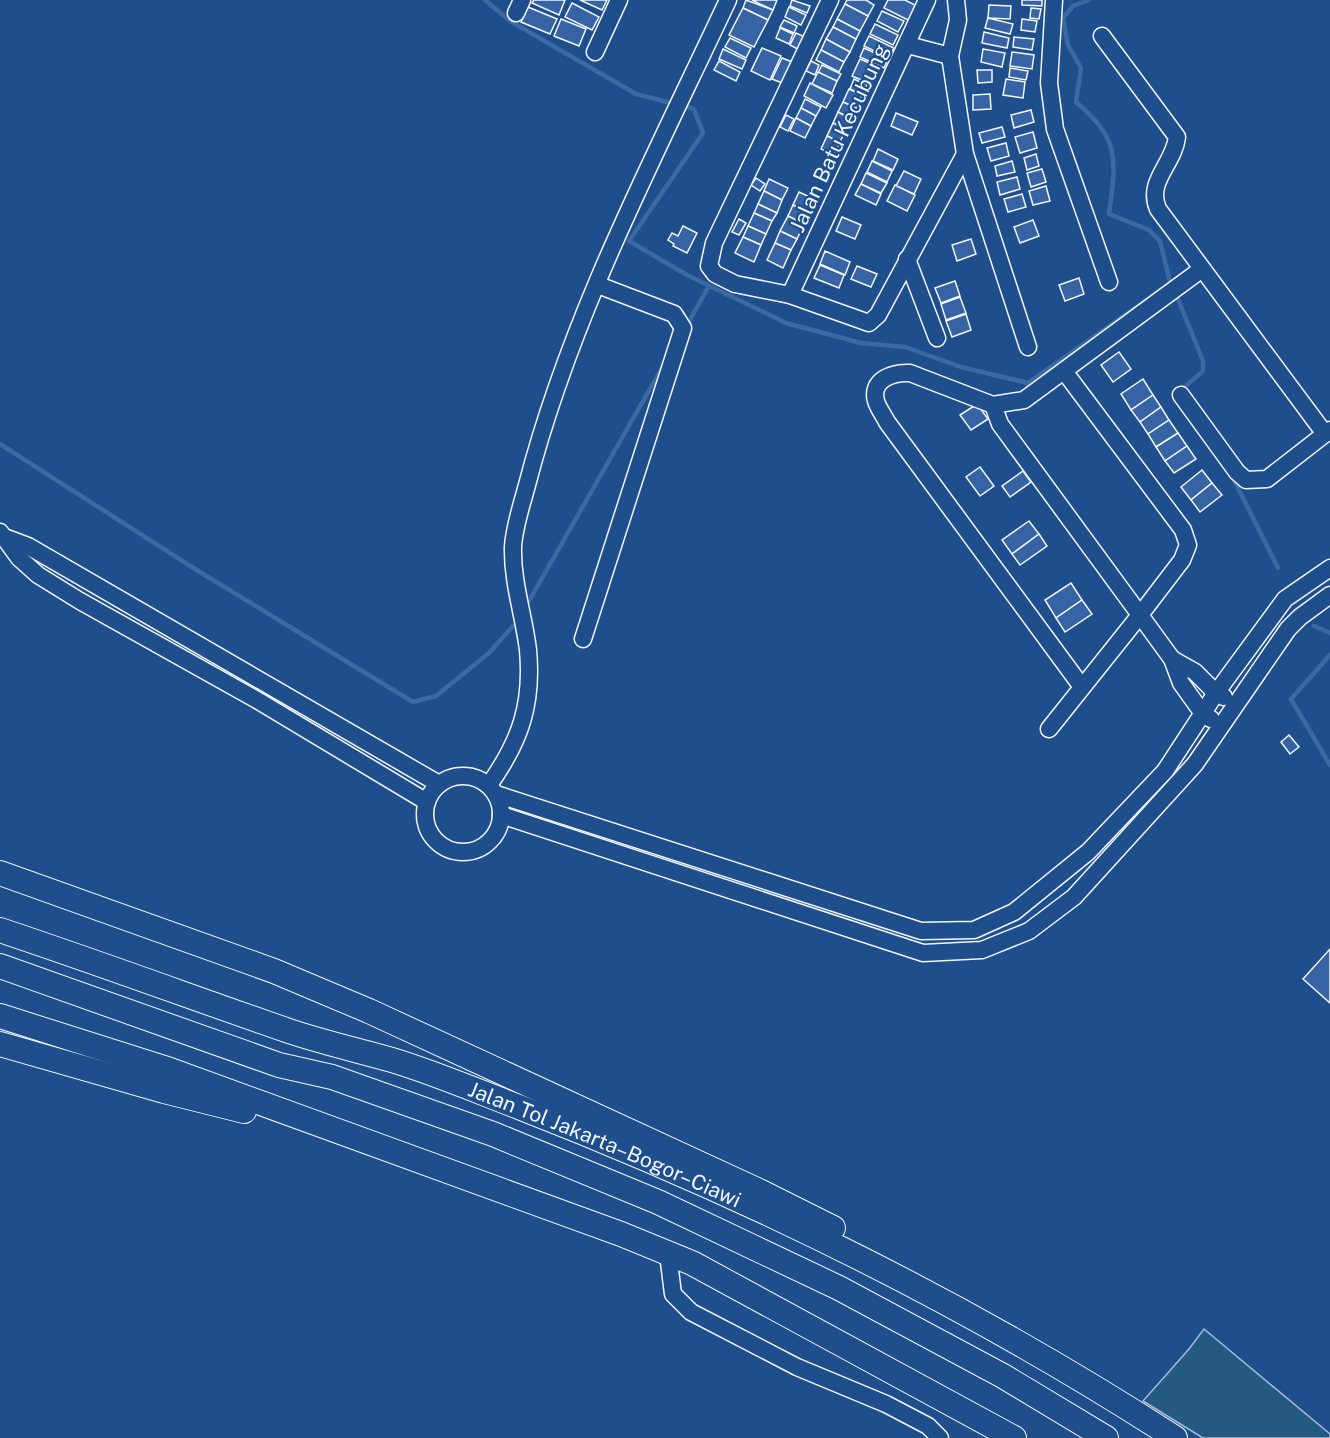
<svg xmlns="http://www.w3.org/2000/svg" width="1330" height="1438" viewBox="0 0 1330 1438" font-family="'Public Sans',sans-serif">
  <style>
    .green { fill: #245a82; stroke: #a8bbd7; stroke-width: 1.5 }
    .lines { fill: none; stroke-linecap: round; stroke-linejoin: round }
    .stream { stroke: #3b69a3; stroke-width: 4.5 }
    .building { fill: #3563a3; stroke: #f2f6ff; stroke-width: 1.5 }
    .minor-casing { stroke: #f2f6ff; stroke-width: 19 }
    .highway-casing { stroke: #f2f6ff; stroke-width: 26 }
    .minor { stroke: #1f4e8c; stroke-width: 16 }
    .highway { stroke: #1f4e8c; stroke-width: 24 }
    .labels { text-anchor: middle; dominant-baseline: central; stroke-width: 4.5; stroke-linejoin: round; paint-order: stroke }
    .street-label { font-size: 21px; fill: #f2f6ff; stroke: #1f4e8c }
  </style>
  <rect width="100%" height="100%" fill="#1f4e8c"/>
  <path class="green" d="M1204,1329L1330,1434V1438H1203L1143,1401L1189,1349Z"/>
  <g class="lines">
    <g class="stream">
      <path d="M485,0L510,21L636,94L694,109L703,133L629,241L687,275L786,323L861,343L905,347L961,367L1028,383L1166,286"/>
      <path d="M1089,0L1073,6L1063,18L1068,45L1081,68L1076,102C1121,140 1116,160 1109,214L1149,230L1160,241L1171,286"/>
      <path d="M1178,299L1203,361V371L1181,390"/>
      <path d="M687,325L709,286"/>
      <path d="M0,444L195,569L413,702L436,696L489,653L513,626"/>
      <path d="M1232,476L1278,568"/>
      <path d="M529,601L663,366"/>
      <path d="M1314,626L1330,633"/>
      <path d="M1330,655L1291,699L1330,765"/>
    </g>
  </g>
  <g class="building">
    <path d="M534,0H565L559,15L532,3Z"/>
    <path d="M580,0H607L602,10Z"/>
    <path d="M746,0L773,10L768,20L743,8Z"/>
    <path d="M752,0H777L773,10Z"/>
    <path d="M792,0L810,6L807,13L790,6Z"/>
    <path d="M847,0H866L874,5L868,16L845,4Z"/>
    <path d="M888,0H905L917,6L910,21L884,8Z"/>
    <path d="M1022,0H1042V6L1022,5Z"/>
    <path d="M572,3L599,17L592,30L565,17Z"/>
    <path d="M845,4L868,16L860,31L837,19Z"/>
    <path d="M989,5L1011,6L1010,19L988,18Z"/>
    <path d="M528,7L557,19L550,34L521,22Z"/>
    <path d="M789,7L806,15L801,25L785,17Z"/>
    <path d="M743,8L768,20L754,47L729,35Z"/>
    <path d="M1031,8L1041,9L1039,19L1030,18Z"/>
    <path d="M882,11L904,21L898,32L877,21Z"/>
    <path d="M988,18L1013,24L1010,34L985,28Z"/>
    <path d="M561,19L586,29L579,46L554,36Z"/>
    <path d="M837,19L860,31L856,39L833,27Z"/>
    <path d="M1022,19L1037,21L1035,32L1021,30Z"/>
    <path d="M784,20L797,26L794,33L780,27Z"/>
    <path d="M875,24L898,35L893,45L870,34Z"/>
    <path d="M833,27L856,39L850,52L826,39Z"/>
    <path d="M780,28L793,34L789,44L776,38Z"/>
    <path d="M984,32L1009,38L1007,48L982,43Z"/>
    <path d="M796,33L807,38L801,51L790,45Z"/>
    <path d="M869,36L894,48L889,58L864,46Z"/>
    <path d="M1014,37L1034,39L1032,50L1013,47Z"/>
    <path d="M730,38L751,48L746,58L725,47Z"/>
    <path d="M826,39L850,52L844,62L821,50Z"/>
    <path d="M762,48L781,56L770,80L751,71Z"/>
    <path d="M864,48L888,59L884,68L860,57Z"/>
    <path d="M723,49L746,60L742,69L719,59Z"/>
    <path d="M983,49L1005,53L1002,67L981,62Z"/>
    <path d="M821,50L844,62L839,72L816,60Z"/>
    <path d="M1012,52L1034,55L1032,69L1010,66Z"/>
    <path d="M782,58L795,63L785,84L772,79Z"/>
    <path d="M860,59L879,67L871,84L852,76Z"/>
    <path d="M719,61L740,72L736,81L714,70Z"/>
    <path d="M811,61L819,65L815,75L806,71Z"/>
    <path d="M822,65L841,74L837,81L818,73Z"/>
    <path d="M1010,68L1028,71L1026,80L1009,77Z"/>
    <path d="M977,70H992V82L978,83Z"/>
    <path d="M818,72L837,81L832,93L812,84Z"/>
    <path d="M854,79L867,85L862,95L850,89Z"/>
    <path d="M1006,79L1025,82L1023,98L1003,95Z"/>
    <path d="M810,83L833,95L826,108L804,96Z"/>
    <path d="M849,89L862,95L856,108L843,102Z"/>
    <path d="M990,94L991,109L973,110V95Z"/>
    <path d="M805,99L821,107L816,116L801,108Z"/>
    <path d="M843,102L856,108L851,119L838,112Z"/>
    <path d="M801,108L816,116L811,126L796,118Z"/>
    <path d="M1031,110L1034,122L1014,128L1011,115Z"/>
    <path d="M838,112L851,119L846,129L833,123Z"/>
    <path d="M896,113L918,122L912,135L891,126Z"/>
    <path d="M786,115L794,119L788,131L780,127Z"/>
    <path d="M796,118L811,126L805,138L790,131Z"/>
    <path d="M833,123L846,129L840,142L827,136Z"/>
    <path d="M1002,127L1005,137L982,143L979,133Z"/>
    <path d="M1033,132L1037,148L1020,153L1015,137Z"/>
    <path d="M827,136L840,142L834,155L821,149Z"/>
    <path d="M1006,143L1009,156L991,161L987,148Z"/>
    <path d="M878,149L898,159L893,170L873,161Z"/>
    <path d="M1036,154L1039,166L1027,170L1024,158Z"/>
    <path d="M872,161L892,171L887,182L867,172Z"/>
    <path d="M1012,161L1015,172L997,176L995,166Z"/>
    <path d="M1042,169L1046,182L1031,187L1027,173Z"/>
    <path d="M904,171L921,179L914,194L896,186Z"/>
    <path d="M866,173L887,183L881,193L861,184Z"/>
    <path d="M1017,177L1020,189L1000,195L997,182Z"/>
    <path d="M756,178L765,184L760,191L751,185Z"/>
    <path d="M769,179L788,188L782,200L764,191Z"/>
    <path d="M861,184L881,194L876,205L855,195Z"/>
    <path d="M895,185L915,195L907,211L887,201Z"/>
    <path d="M1046,186L1050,201L1033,205L1029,191Z"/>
    <path d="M764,191L782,200L777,213L758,204Z"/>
    <path d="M799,192L816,200L809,213L793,205Z"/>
    <path d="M1022,194L1026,207L1008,212L1004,199Z"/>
    <path d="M758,204L777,213L772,221L754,213Z"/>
    <path d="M793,205L809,213L804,224L788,216Z"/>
    <path d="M754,213L772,221L766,234L748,226Z"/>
    <path d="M788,216L804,224L797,239L780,231Z"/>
    <path d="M842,217L861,225L855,239L836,231Z"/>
    <path d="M739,219L746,223L739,235L732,232Z"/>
    <path d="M1033,220L1039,236L1020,243L1014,227Z"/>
    <path d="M683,226L697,233L687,253L673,246L674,244L668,240L672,233L678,236Z"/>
    <path d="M748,226L766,234L761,245L743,237Z"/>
    <path d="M780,231L797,239L791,250L775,243Z"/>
    <path d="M743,237L761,245L754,262L735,253Z"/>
    <path d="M971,239L976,254L957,261L952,245Z"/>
    <path d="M775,243L791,250L783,268L767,260Z"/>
    <path d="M825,251L850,262L845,275L820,264Z"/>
    <path d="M820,265L844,275L839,288L814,278Z"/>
    <path d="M857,266L877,274L871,287L851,279Z"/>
    <path d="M1079,278L1084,294L1065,301L1059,285Z"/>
    <path d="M955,281L960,296L941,303L935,288Z"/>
    <path d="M960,297L966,313L946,320L941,304Z"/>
    <path d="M966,314L971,330L952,337L946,321Z"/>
    <path d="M1119,352L1131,369L1113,382L1101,365Z"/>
    <path d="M1143,379L1153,395L1131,410L1121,394Z"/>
    <path d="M1153,395L1161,407L1140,422L1131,410Z"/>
    <path d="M977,404L988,419L971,430L960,415Z"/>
    <path d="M1161,407L1169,420L1148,434L1140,422Z"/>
    <path d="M1169,420L1178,433L1156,447L1148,434Z"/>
    <path d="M1178,433L1187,446L1165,461L1156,447Z"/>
    <path d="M1187,446L1196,459L1174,473L1165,461Z"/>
    <path d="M980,467L994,486L980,496L966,477Z"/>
    <path d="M1202,470L1212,483L1191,500L1181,487Z"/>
    <path d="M1023,471L1031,482L1010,497L1002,486Z"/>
    <path d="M1212,483L1222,495L1200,512L1191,500Z"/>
    <path d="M1029,521L1039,534L1012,554L1002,540Z"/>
    <path d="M1039,534L1047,546L1020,565L1012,554Z"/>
    <path d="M1071,583L1082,600L1056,618L1045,600Z"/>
    <path d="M1082,600L1092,614L1065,632L1056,618Z"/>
    <path d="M1289,735L1299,747L1290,754L1281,742Z"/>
    <path d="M1330,949V1003L1303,979Z"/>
  </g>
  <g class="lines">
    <defs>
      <g id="minor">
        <path d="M830,0L714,243L709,266L715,274L735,284L790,295L869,323L878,315L965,154"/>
        <path d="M956,0L958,20L950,56L965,154L1028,347"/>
        <path d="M1054,0L1049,83L1055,129L1109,282"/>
        <path d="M516,13L522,0"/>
        <path d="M1102,36L1177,137C1174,164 1146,181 1158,209L1325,434"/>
        <path d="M908,45L950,56"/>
        <path d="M595,52L619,0"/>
        <path d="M907,259L937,338"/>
        <path d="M790,295L927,0"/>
        <path d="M1064,371L1183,530L1188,545L1182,560L1140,615L1172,659L1181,683L1204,715L1211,719"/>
        <path d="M1181,395L1237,472L1246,480L1267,479L1330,430"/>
        <path d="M993,405L1024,400L1202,269"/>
        <path d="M0,532L19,558L38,575L80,601L257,700L427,802"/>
        <path d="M4,537L28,546L439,784"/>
        <path d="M583,639L683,328L674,314L598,285"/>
        <path d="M1172,659L1195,672L1216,693L1224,697"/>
        <path d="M1049,729L1140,615L1000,424L993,405L910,373C894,372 870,379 876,401C878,408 884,416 887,422L1082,687"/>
        <circle cx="463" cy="814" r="38"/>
        <path d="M489,785C520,741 533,705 528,650C524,616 512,582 513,547C514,527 522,504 527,485C571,315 654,158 728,0"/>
        <path d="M496,794L921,931L974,930L1014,912L1088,852L1165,771L1216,693L1285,599L1330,568"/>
        <path d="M501,815L923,953L982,950L1029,931L1074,897L1195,764L1288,629L1300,617L1330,595"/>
        <path d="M668,1254L673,1294L691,1312L797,1367L886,1404L928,1426L940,1438"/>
      </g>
      <g id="highway">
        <path d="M0,873L274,971L369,1011L759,1191L833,1228"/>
        <path id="s1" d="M0,930C96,962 191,997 286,1030C321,1042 357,1050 392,1060C435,1073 477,1091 519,1107C745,1195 971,1306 1175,1438"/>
        <path d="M0,966L279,1065L332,1077L493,1134L658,1202L839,1288L1003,1376L1106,1438"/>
        <path d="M0,1016L170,1070L621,1234L692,1263L1014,1438"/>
        <path d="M0,1044L164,1091L244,1111"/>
      </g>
    </defs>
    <use href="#minor" class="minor-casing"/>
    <use href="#highway" class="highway-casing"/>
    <use href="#minor" class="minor"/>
    <use href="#highway" class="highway"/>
  </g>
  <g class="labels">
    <g class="street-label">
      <text transform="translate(839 138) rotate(-65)">Jalan Batu Kecubung</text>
      <text stroke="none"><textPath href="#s1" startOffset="642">Jalan Tol Jakarta–Bogor–Ciawi</textPath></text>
    </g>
  </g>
</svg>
